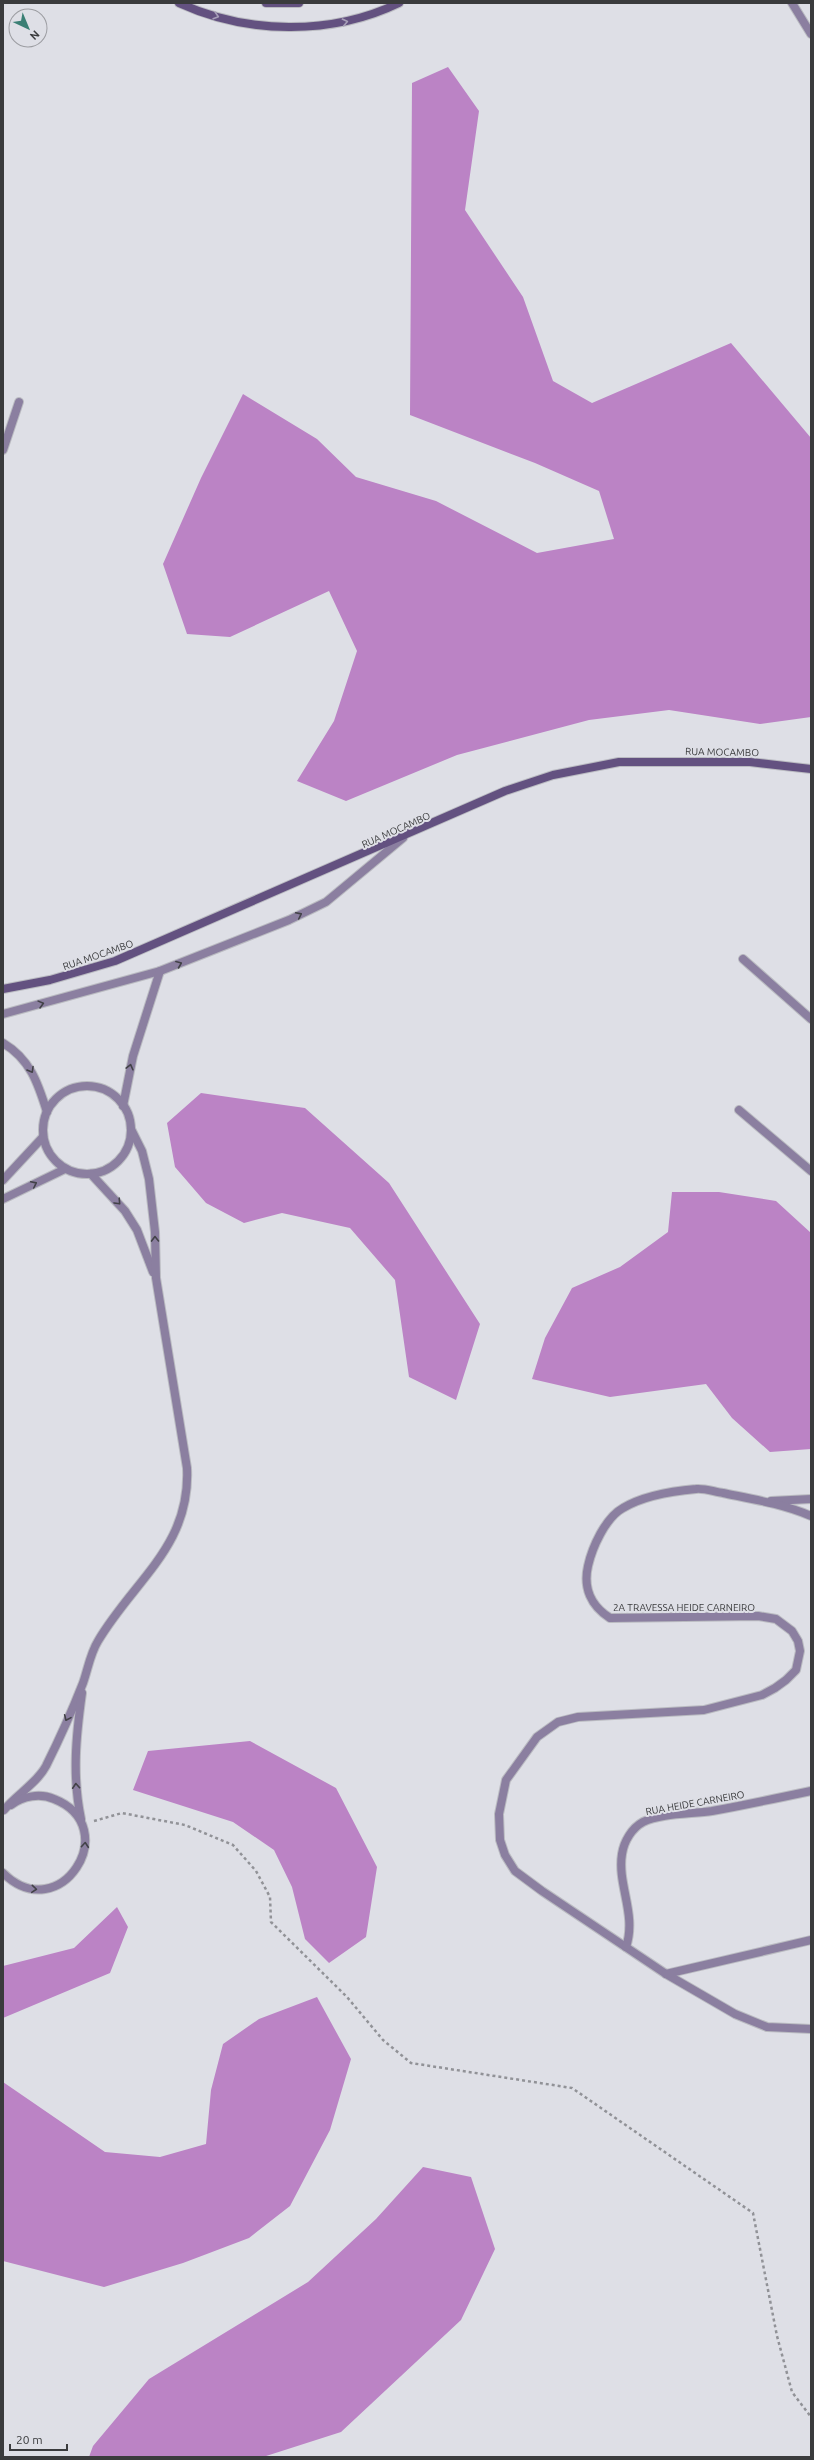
<svg xmlns="http://www.w3.org/2000/svg" width="814" height="2460" viewBox="0 0 814 2460" font-family="Ubuntu,sans-serif">
  <style>
    .forest { fill: #bb83c5 }
    .lines { fill: none; stroke-linecap: round; stroke-linejoin: round }
    .street-casing { stroke: #babbc1; stroke-width: 10 }
    .secondary-casing { stroke: #babbc1; stroke-width: 10 }
    .path { stroke: #919297; stroke-width: 2.5; stroke-dasharray: 3 3; stroke-linecap: butt }
    .street { stroke: #8b7fa0; stroke-width: 8 }
    .secondary { stroke: #635180; stroke-width: 8 }
    .oneway { stroke: #a79fb8 }
    .oneway2 { stroke: #424247 }
    .labels { text-anchor: middle; dominant-baseline: central; stroke-width: 4; stroke-linejoin: round; paint-order: stroke }
    .street-label { font-size: 10px; fill: #3a3b3d; stroke: #dedfe6 }
  </style>
  <rect width="100%" height="100%" fill="#dedfe6"/>
  <g class="forest">
    <path d="M448,67L479,111L465,210L523,297L553,381L592,403L731,343L811,438V717L760,724L669,710L589,720L457,755L346,801L297,781L334,721L357,651L329,591L230,637L187,634L163,564L201,478L243,394L317,439L356,477L436,501L537,553L614,539L599,491L535,463L410,415L412,83Z"/>
    <path d="M201,1093L305,1108L389,1183L480,1324L456,1400L409,1377L395,1280L350,1228L282,1213L244,1223L206,1203L175,1167L167,1123Z"/>
    <path d="M672,1192H719L776,1201L811,1233V1449L770,1452L732,1418L706,1384L610,1397L532,1379L545,1338L572,1288L620,1267L668,1232Z"/>
    <path d="M250,1741L336,1788L377,1867L366,1937L329,1963L305,1939L292,1887L274,1850L233,1822L133,1790L148,1751Z"/>
    <path d="M117,1907L128,1927L110,1973L3,2018V1966L74,1948Z"/>
    <path d="M317,1997L351,2059L330,2130L290,2206L249,2238L183,2263L104,2287L3,2261V2082L105,2152L160,2157L206,2144L211,2090L223,2044L259,2019Z"/>
    <path d="M423,2167L471,2177L495,2249L461,2320L341,2432L263,2457H89L93,2446L149,2379L308,2282L376,2219Z"/>
  </g>
  <g class="lines">
    <defs>
      <g id="street">
        <path d="M792,3L811,34"/>
        <path d="M3,450L19,402"/>
        <path d="M743,959L811,1019"/>
        <path d="M3,1014L160,971L289,920L326,902L403,838"/>
        <path d="M3,1043C30,1059 38,1083 47,1112"/>
        <circle cx="87" cy="1130" r="44"/>
        <path d="M123,1106L133,1056L160,971"/>
        <path d="M739,1110L811,1171"/>
        <path d="M91,1174L125,1211L137,1230L153,1272"/>
        <path d="M3,1180L43,1137"/>
        <path d="M3,1199L65,1169"/>
        <path d="M771,1501L811,1499"/>
        <path d="M811,1516C783,1504 752,1499 723,1493C715,1492 704,1488 696,1489C673,1491 643,1496 623,1508C605,1518 592,1548 588,1566C583,1588 591,1606 610,1618L758,1616L776,1619L792,1631L798,1641L800,1651L796,1670L786,1680L775,1688L762,1695L704,1710L578,1717L558,1722L537,1737L506,1780L499,1814L500,1840L505,1855L515,1871L542,1891L666,1974L735,2014L767,2027L811,2029"/>
        <path d="M4,1810C16,1795 37,1783 46,1766C59,1740 72,1711 83,1683C88,1669 90,1654 98,1641C134,1580 191,1546 187,1468L156,1278L155,1232L149,1179L142,1151L131,1129"/>
        <path d="M81,1819C72,1776 76,1736 82,1693"/>
        <path d="M3,1873C60,1929 125,1827 54,1799C40,1793 23,1796 11,1805"/>
        <path d="M626,1947C637,1914 617,1885 622,1854C624,1841 632,1828 643,1822C660,1813 693,1814 712,1811C745,1805 778,1798 811,1791"/>
        <path d="M666,1974L811,1940"/>
      </g>
      <g id="secondary">
        <path d="M179,3C247,34 331,36 399,3"/>
        <path d="M266,3H299"/>
        <path d="M3,989L50,980L115,961L505,791L553,775L619,762H750L811,769"/>
      </g>
    </defs>
    <use href="#street" class="street-casing"/>
    <use href="#secondary" class="secondary-casing"/>
    <path class="path" d="M94,1821L122,1813L185,1825L233,1845L256,1871L270,1897L271,1922L347,1997L383,2040L411,2063L572,2088L753,2213L777,2336L792,2392L811,2417"/>
    <use href="#street" class="street"/>
    <use href="#secondary" class="secondary"/>
  </g>
  <defs><path id="oneway-chevron" d="M-2-3.5L2.5 0L-2 3.5" fill="none" stroke-width="1.6" stroke-linecap="round" stroke-linejoin="round"/></defs>
  <g class="oneway">
    <use href="#oneway-chevron" transform="translate(216 16) rotate(16)"/>
    <use href="#oneway-chevron" transform="translate(345 22) rotate(-12)"/>
  </g>
  <g class="oneway2">
    <use href="#oneway-chevron" transform="translate(299 915) rotate(-26)"/>
    <use href="#oneway-chevron" transform="translate(179 964) rotate(-22)"/>
    <use href="#oneway-chevron" transform="translate(41 1004) rotate(-15)"/>
    <use href="#oneway-chevron" transform="translate(130 1067) rotate(-76)"/>
    <use href="#oneway-chevron" transform="translate(31 1070) rotate(60)"/>
    <use href="#oneway-chevron" transform="translate(34 1184) rotate(-26)"/>
    <use href="#oneway-chevron" transform="translate(118 1202) rotate(47)"/>
    <use href="#oneway-chevron" transform="translate(155 1239) rotate(-91)"/>
    <use href="#oneway-chevron" transform="translate(67 1718) rotate(114)"/>
    <use href="#oneway-chevron" transform="translate(76 1786) rotate(-94)"/>
    <use href="#oneway-chevron" transform="translate(85 1845) rotate(-85)"/>
    <use href="#oneway-chevron" transform="translate(34 1889) rotate(5)"/>
  </g>
  <g class="labels">
    <g class="street-label">
      <text transform="translate(722 752) rotate(1)">RUA MOCAMBO</text>
      <text transform="translate(396 830) rotate(-24)">RUA MOCAMBO</text>
      <text transform="translate(98 955) rotate(-19)">RUA MOCAMBO</text>
      <text x="684" y="1607">2A TRAVESSA HEIDE CARNEIRO</text>
      <text transform="translate(695 1803) rotate(-10)">RUA HEIDE CARNEIRO</text>
    </g>
  </g>
  <rect width="814" height="2460" fill="none" stroke="#3a3b3d" stroke-width="8"/>
  <g transform="translate(28 28) rotate(136)"><circle r="19" fill="#dedfe6" stroke="#9c9da2"/>
  <path d="M0-3L7 15L0 10L-7 15Z" fill="#3a7f74"/>
  <text y="-6" font-size="11" font-weight="bold" text-anchor="middle" fill="#3a3b3d">N</text>
  </g>
  <path d="M10 2444v6h57v-6" fill="none" stroke="#3a3b3d" stroke-width="2"/>
  <text x="16" y="2444" font-size="12" fill="#3a3b3d" stroke="#dedfe6" stroke-width="3" paint-order="stroke">20 m</text>
</svg>
